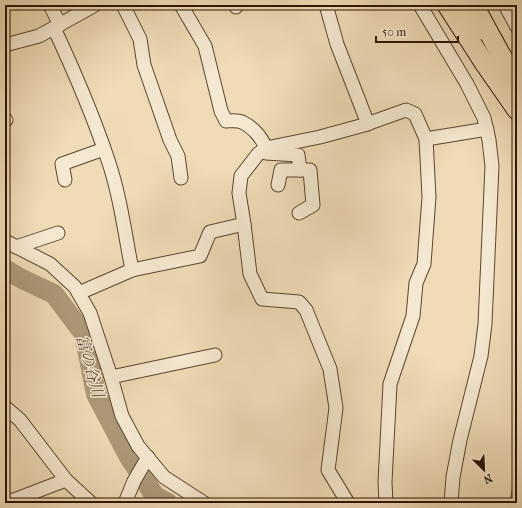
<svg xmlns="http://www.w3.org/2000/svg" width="522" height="508" viewBox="0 0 522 508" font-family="'IM FELL French Canon','Noto Serif JP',serif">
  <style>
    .green { fill: #ceb997; stroke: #7c674c }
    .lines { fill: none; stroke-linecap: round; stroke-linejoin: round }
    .river { stroke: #ac9878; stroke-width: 20 }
    .minor-casing { stroke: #5c462e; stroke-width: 15 }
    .highway-casing { stroke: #2b1501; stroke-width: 21 }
    .minor { stroke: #f5e8d0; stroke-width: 13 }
    .highway { stroke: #efdbb6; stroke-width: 19 }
    .labels { text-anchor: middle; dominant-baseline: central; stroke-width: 3; stroke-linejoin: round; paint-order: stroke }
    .water-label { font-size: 16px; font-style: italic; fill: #5f4931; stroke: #f5e8d0 }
  </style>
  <rect width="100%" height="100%" fill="#efdbb6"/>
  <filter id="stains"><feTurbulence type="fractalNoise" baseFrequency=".005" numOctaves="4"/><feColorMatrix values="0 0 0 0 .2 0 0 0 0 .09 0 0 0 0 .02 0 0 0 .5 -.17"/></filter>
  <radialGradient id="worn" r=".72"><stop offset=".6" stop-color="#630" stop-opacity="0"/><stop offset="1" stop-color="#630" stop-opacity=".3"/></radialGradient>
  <path class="green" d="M517,462V503H509L510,502Z"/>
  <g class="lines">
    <path class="river" d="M5,269L22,279L54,294L84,334L96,394L129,457L155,496L168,503"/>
    <defs>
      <g id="minor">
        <path d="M50,5L60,25"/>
        <path d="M123,5L140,39L144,65L170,140L178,156L181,178"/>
        <path d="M181,5L205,46L221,111L226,121C231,121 237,120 242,122C253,127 266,141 266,153L298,155L300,170"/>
        <path d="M236,5V7"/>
        <path d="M326,5L337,44L368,124"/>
        <path d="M420,5L467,84L484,118L489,140L492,166L485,324L481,356L460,440L453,477L451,503"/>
        <path d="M505,5L517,27"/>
        <path d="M54,28C74,71 93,115 108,160C120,195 125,234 132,270"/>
        <path d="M5,45L39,36L95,5"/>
        <path d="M5,120H6"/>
        <path d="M426,139L487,129"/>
        <path d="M65,180L62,164L104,149"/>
        <path d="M278,185L281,170H310L313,205L299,213"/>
        <path d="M5,241L50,264L75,287L90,313L111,377L122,416L138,446L164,477L204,503"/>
        <path d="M16,247L58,233"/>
        <path d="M79,293L132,270L200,256L210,232L244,224"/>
        <path d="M111,377L215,355"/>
        <path d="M5,407L20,420L66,480L91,503"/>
        <path d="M6,503L66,480"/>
        <path d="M125,503L134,481L148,457"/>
        <path d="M348,503L328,470L336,408L330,369L306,310L299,302L262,299L250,274L244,224L239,193L241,176L258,154L266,148L320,137L364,125L406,110L415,114L426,139L429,197L424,264L416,283L413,316L390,384L385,482L386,503"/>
      </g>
      <g id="highway">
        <path d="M447,5L485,64L517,110"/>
        <path d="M463,5L477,31"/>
        <path d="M478,13L501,55L517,81"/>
      </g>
    </defs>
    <use href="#minor" class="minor-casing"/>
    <use href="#highway" class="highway-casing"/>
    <use href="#minor" class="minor"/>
    <use href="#highway" class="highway"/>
  </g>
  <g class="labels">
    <g class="water-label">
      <text transform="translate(90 366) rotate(74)">富の谷川</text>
    </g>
  </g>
  <rect width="522" height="508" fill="none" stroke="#efdbb6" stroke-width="20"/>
  <rect x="6" y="6" width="510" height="496" fill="none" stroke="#2b1501" stroke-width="2"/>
  <rect x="10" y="10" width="502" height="488" fill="none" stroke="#2b1501"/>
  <g transform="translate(484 470) rotate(156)" stroke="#f5e8d0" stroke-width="3" paint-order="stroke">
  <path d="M0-3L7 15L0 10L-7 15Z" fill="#2b1501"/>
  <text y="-6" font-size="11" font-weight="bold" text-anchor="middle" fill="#2b1501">N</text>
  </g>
  <path d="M376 36v6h82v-6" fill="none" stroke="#2b1501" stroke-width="2"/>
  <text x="382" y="36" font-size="12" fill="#2b1501" stroke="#f5e8d0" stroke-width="3" paint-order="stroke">50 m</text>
  <rect width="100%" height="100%" filter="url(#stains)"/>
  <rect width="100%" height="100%" fill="url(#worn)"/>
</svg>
